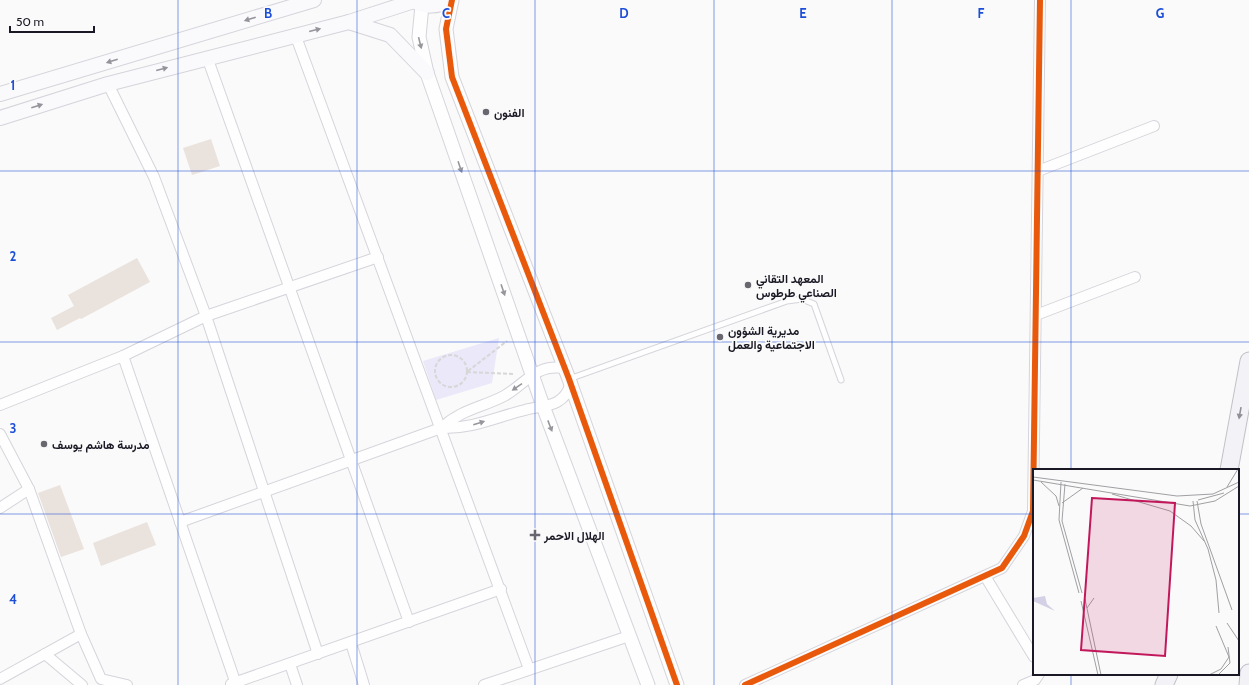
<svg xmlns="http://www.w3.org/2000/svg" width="1249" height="685" viewBox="0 0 1249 685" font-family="Cabin,Vazirmatn,sans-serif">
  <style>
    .green { fill: #eae8f9 }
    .building { fill: #eae2dd }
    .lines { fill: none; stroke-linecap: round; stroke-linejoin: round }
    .service-casing { stroke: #d5d4db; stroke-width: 7 }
    .minor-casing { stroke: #d5d4db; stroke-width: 12 }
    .tertiary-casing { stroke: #d5d4db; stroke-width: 15 }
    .secondary-casing { stroke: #d5d4db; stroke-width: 16 }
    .trunk-casing { stroke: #c2c1c8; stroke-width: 19 }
    .path { stroke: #d7d7d7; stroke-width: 2; stroke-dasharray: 4 2; stroke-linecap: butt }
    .service { stroke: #fefefe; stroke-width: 5 }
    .minor { stroke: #fefefe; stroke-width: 10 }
    .tertiary { stroke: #fefefe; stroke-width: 13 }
    .secondary { stroke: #faf9fc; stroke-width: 14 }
    .trunk { stroke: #f3f2f7; stroke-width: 17 }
    .cycleway-casing { stroke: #fafafa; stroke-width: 8 }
    .cycleway { stroke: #e8590c; stroke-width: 6 }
    .oneway { fill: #95949b }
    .oneway2 { fill: #97969c }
    .oneway3 { fill: #919098 }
    .grid { fill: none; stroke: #1d4ed8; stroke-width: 1; stroke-opacity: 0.55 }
    .poi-dot { fill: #68676f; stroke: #fafafa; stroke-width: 1.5 }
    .labels { text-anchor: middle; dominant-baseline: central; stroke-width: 3.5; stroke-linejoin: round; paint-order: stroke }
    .poi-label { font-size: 12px; font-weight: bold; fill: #1a1824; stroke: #fafafa; text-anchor: start }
    .inset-road { fill: none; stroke: #a0a0a4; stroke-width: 1 }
    .view { fill: #c2185b; fill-opacity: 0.15; stroke: #c2185b; stroke-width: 2 }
    .inset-edge { fill: none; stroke: #1a1824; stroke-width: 2 }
    .grid-label { font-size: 13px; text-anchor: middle; font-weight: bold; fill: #1d4ed8; stroke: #fafafa; stroke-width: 3.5; stroke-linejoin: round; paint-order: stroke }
  </style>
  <rect width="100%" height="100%" fill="#fafafa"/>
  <path class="green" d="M499,338L492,383L436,400L423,361Z"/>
  <g class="building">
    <path d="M211,139L220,166L192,175L183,148Z"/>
    <path d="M137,258L150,282L81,319L80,318L57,330L51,318L74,306L68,295Z"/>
    <path d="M60,485L84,549L61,557L38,493Z"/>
    <path d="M147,522L156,545L101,566L93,543Z"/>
  </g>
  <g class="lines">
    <defs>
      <path id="service" d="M569,379L787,301L802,299L814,304L841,380"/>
      <g id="minor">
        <path d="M295,34L529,669"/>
        <path d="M207,57L409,622"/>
        <path d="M108,84L154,177L206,316L318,654"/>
        <path d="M1038,171L1154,126"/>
        <path d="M1036,315L1135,277"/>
        <path d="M123,356L236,684L232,685"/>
        <path d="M0,405L123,356L206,316L378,257"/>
        <path d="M441,428C462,409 481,408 504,396C517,389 528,376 540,371C548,367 555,367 564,368"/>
        <path d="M0,434L29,489L81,634L101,679L127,685"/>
        <path d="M0,508L29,489"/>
        <path d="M180,522L441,428C472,429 496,417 525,410C535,407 548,407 557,402C564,398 568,393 570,385"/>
        <path d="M985,576L1034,657"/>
        <path d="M351,643L364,685"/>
        <path d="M45,654L82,685"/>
        <path d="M290,664L297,685"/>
        <path d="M0,678V679L81,634"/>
        <path d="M231,684L501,589"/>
        <path d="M484,685L629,636"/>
        <path d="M745,685L1002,568L1024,536L1033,511L1040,0"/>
        <path d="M1023,685L1035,680L1039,674"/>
      </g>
      <g id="tertiary">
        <path d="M452,0L446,29L452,77L569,379L677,685"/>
        <path d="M422,5L419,37L427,73L543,406L648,685"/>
      </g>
      <g id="secondary">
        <path d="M413,0C424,8 438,7 450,0"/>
        <path d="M349,22L390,35L427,73"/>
        <path d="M0,94L314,0"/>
        <path d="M0,118L108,84L349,22L414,1"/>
      </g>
      <g id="trunk">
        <path d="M1229,470L1249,361"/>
        <path d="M1164,685L1169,674"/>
        <path d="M1248,685L1249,673"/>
      </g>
    </defs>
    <use href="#service" class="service-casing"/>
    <use href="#minor" class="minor-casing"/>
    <use href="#tertiary" class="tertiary-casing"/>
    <use href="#secondary" class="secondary-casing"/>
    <use href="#trunk" class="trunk-casing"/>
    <g class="path">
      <circle cx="451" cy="371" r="16"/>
      <path d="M468,371L507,341"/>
      <path d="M467,372L515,374"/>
    </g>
    <use href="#service" class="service"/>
    <use href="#minor" class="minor"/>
    <use href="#tertiary" class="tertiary"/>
    <use href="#secondary" class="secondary"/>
    <use href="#trunk" class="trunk"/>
    <defs>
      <g id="cycleway">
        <path d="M452,0L446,29L452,77L569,379L677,685"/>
        <path d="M745,685L1002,568L1024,536L1033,511L1040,0"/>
      </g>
    </defs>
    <use href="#cycleway" class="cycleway-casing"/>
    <use href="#cycleway" class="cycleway"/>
  </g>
  <defs><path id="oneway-solid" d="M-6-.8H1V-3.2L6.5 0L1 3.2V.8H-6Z"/></defs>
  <g class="oneway">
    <use href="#oneway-solid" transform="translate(250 19) rotate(163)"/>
    <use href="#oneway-solid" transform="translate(315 30) rotate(-14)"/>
    <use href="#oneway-solid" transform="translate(112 61) rotate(163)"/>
    <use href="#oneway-solid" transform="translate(162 69) rotate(-15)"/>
    <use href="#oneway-solid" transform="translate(37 106) rotate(-18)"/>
  </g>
  <g class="oneway2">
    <use href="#oneway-solid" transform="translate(420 43) rotate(76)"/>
    <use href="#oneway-solid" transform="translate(460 167) rotate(71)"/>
    <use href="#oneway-solid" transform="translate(503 290) rotate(71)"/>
    <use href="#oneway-solid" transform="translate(517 387) rotate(146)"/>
    <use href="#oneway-solid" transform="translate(479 423) rotate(-17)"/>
    <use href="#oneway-solid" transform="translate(550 426) rotate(69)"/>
  </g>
  <use class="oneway3" href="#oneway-solid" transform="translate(1240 413) rotate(100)"/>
  <path class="grid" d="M178,0V685M357,0V685M535,0V685M714,0V685M892,0V685M1071,0V470M0,171H1249M0,342H1249M0,514H1034M1238,514H1249M1071,674V685"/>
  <g class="poi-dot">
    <circle cx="486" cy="112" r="4"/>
    <circle cx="748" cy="285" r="4"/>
    <circle cx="720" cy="337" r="4"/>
    <circle cx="44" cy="444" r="4"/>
    <path d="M533 529h4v4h4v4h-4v4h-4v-4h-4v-4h4z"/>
  </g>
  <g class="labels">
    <g class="poi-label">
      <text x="494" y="112">الفنون</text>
      <text x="756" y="278">المعهد التقاني<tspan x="756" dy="14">الصناعي طرطوس</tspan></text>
      <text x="728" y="330">مديرية الشؤون<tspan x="728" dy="14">الاجتماعية والعمل</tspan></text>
      <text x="52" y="444">مدرسة هاشم يوسف</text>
      <text x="544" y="535">الهلال الاحمر</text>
    </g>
  </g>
  <g transform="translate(1033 469)">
    <rect width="206" height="206" fill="#fafafa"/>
    <path d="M12,127L14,135L22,142L0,132V129Z" fill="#d4d1e6"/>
    <path class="inset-road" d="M0,8L144,27L180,25L206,13M0,11L157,37L182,32L206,17M8,13L23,27L26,37M28,13L26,51L46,124M32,15L29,52L49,124M194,18L205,0M79,25L137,42L158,57L171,72M165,31L191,24M160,32L162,51L175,80L183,111L186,144M164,32L168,55L199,141M29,34L50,19M52,130L68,206M48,132L65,206M54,139L61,129M194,154L206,172M176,206L188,200L196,188L183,157M185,206L197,194L195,178"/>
    <path class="view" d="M59,29L142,34L132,187L48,181Z"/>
    <rect width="206" height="206" class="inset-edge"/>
  </g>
  <g class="grid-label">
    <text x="268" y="18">B</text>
    <text x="446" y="18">C</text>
    <text x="624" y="18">D</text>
    <text x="803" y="18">E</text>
    <text x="981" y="18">F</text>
    <text x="1160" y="18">G</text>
    <text x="13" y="90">1</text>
    <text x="13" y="261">2</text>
    <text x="13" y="433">3</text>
    <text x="13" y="604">4</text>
  </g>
  <path d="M10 26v6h84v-6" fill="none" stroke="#1a1824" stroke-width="2"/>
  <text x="16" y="26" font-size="12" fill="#1a1824" stroke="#fafafa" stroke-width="3" paint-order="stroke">50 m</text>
</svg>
